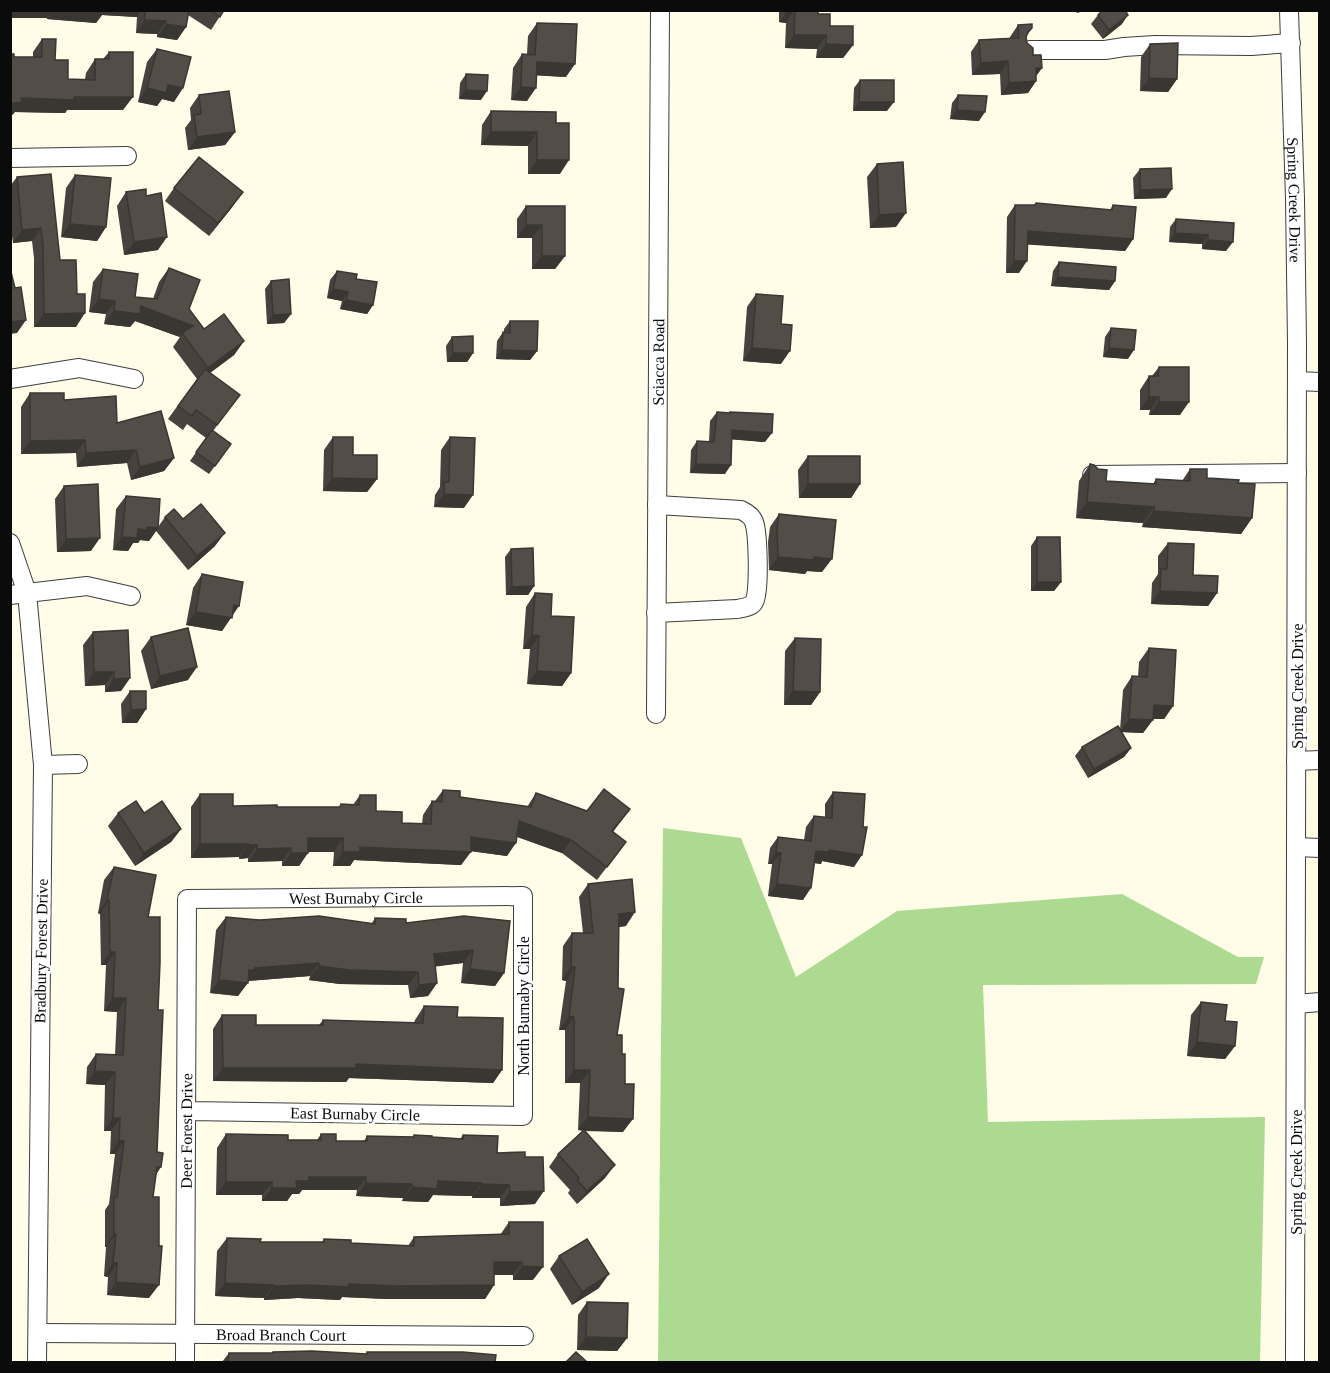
<svg xmlns="http://www.w3.org/2000/svg" width="1330" height="1373" viewBox="0 0 1330 1373" font-family="'Times New Roman',serif">
  <style>
    .forest { fill: #adda91 }
    .lines { fill: none; stroke-linecap: round; stroke-linejoin: round }
    .minor-casing { stroke: #3e3e3e; stroke-width: 20 }
    .minor { stroke: #fff; stroke-width: 18 }
    .wall { fill: #47423d }
    .shaded-wall { fill: #3a3632 }
    .building { fill: #534d47; stroke: #3a3632; stroke-width: 1.5 }
    .labels { text-anchor: middle; dominant-baseline: central; stroke-width: 6; stroke-linejoin: round; paint-order: stroke }
    .street-label { font-size: 16px; fill: #0b0b0b; stroke: #fff }
  </style>
  <rect width="100%" height="100%" fill="#fffce8"/>
  <path class="forest" d="M663,828L741,838L796,977L897,911L1122,894L1238,957H1264L1256,984L983,985L988,1122L1265,1117L1260,1362H658Z"/>
  <g class="lines">
    <defs>
      <g id="minor">
        <path id="s1" d="M1289,10L1295,199L1297,343L1295,1362"/>
        <path d="M1029,50H1105L1124,47L1155,45L1251,46L1291,43"/>
        <path d="M10,158L127,156"/>
        <path d="M10,379L79,368L134,379"/>
        <path d="M1297,381L1320,382"/>
        <path d="M1092,475L1297,473"/>
        <path d="M10,543L27,593L43,765L37,1362"/>
        <path d="M10,595L87,586L131,596"/>
        <path d="M656,613L737,609C743,608 751,607 754,602C760,593 758,533 754,522C752,516 747,513 741,510L657,505"/>
        <path id="s2" d="M656,714L660,10"/>
        <path d="M1296,761L1320,760"/>
        <path d="M43,765L78,764"/>
        <path d="M1296,847L1320,848"/>
        <path d="M1296,1004L1320,1002"/>
        <path id="s3" d="M38,1333L524,1336"/>
        <path id="s4" d="M185,1362L187,899L523,896V1116L186,1111"/>
      </g>
    </defs>
    <use href="#minor" class="minor-casing"/>
    <use href="#minor" class="minor"/>
  </g>
  <g class="wall">
    <path d="M10,10H224L211,30L188,15L186,27L177,40L157,37V34L136,33L137,17L102,15L96,23L47,19V18H10Z"/>
    <path d="M779,10H818V14L830,26L853,45L843,58H816L817,49L785,48L786,23L779,22Z"/>
    <path d="M1098,15L1122,24L1103,39L1091,24Z"/>
    <path d="M537,23L566,77L536,75L527,101L511,100L513,68L522,54H527L528,36Z"/>
    <path d="M1018,25L1032,28L1026,37L1027,43L1033,55L1042,68L1036,76V81L1028,93L1001,95L1000,74L972,75L971,52L979,40L1010,38V37Z"/>
    <path d="M42,39L68,79H85L86,73L95,59H103L109,52L123,110H67L65,113L15,112L12,115L14,57H33V52Z"/>
    <path d="M1150,44L1177,79L1168,92L1140,91L1141,57Z"/>
    <path d="M157,49L174,102L162,99L157,106L138,102L147,62Z"/>
    <path d="M466,74L481,100L459,99L460,83Z"/>
    <path d="M860,80L887,111H853L854,88Z"/>
    <path d="M199,95L235,132L225,145L188,150L185,128L191,120L190,108Z"/>
    <path d="M958,95L979,121L950,119L952,103Z"/>
    <path d="M491,111L556,123L560,174H528V146L481,145L482,125Z"/>
    <path d="M877,164L896,227L870,228L867,177Z"/>
    <path d="M1140,169L1166,198L1134,199L1133,178Z"/>
    <path d="M75,175L106,227L97,241L61,237L66,188Z"/>
    <path d="M17,177L60,260L76,327H34V258L32,241L13,243L10,223V186Z"/>
    <path d="M174,188L233,206L209,236L165,201Z"/>
    <path d="M126,192L146,196L158,250L124,255L117,206Z"/>
    <path d="M1036,203L1110,210L1113,205L1133,239L1125,251L1028,244L1019,273H1006L1007,217L1015,205H1034Z"/>
    <path d="M526,206H565V256L555,269H532V238H517V219Z"/>
    <path d="M1176,219L1234,223L1226,251L1202,249V244L1169,242L1170,227Z"/>
    <path d="M1059,262L1115,281L1109,290L1051,286L1053,271Z"/>
    <path d="M169,268L189,309L204,329L244,341L234,355L210,373L230,408L213,431L231,444L209,474L190,461L206,438L187,424L183,430L168,419L197,379L173,347L180,337L135,321L130,327L104,324L106,314L89,312L93,282L103,269L135,297L153,299L159,282Z"/>
    <path d="M337,271L356,279L373,305L367,314L340,309L342,301L327,298L330,280Z"/>
    <path d="M271,281L291,314L284,323L267,324L265,289Z"/>
    <path d="M756,294L781,324V364L743,361L747,307Z"/>
    <path d="M510,321L537,351L530,360L496,359L497,341L503,332H504V329Z"/>
    <path d="M1111,328L1128,359L1103,357L1105,337Z"/>
    <path d="M452,337L473,353L467,362H447L446,346Z"/>
    <path d="M1159,367L1180,415H1149L1150,410H1140V390L1149,376H1152Z"/>
    <path d="M30,393L64,400L117,423L174,458L164,471L131,480L127,463L77,467L76,453L21,454V407Z"/>
    <path d="M717,412L765,442L732,439L725,474L690,473L691,450L697,441H709L710,421Z"/>
    <path d="M333,437L377,479L367,492L323,491L324,450Z"/>
    <path d="M450,437L464,508L434,507L435,495L440,487L441,450Z"/>
    <path d="M808,456L860,484L851,498H799L798,470Z"/>
    <path d="M1090,464L1106,481L1153,484L1156,479L1182,481L1190,469L1207,478L1238,483L1252,518L1241,534L1142,527L1143,523L1076,518L1079,481Z"/>
    <path d="M64,486L91,551L57,552L55,499Z"/>
    <path d="M126,496L158,527L165,517L183,519L215,546L188,570L156,531L149,541L140,540L138,543H133L128,551L113,550L116,509Z"/>
    <path d="M779,514L822,572L807,571L805,574L769,570L768,542L770,527Z"/>
    <path d="M1037,537L1061,582L1054,591H1031V546Z"/>
    <path d="M1168,543L1193,575L1217,593L1208,606L1151,604L1152,583L1158,574V556Z"/>
    <path d="M511,549L534,586L528,595H506L505,557Z"/>
    <path d="M202,574L232,616L222,631L186,625L193,588Z"/>
    <path d="M535,593L551,616L571,673L562,686L527,684L530,649H523L526,607Z"/>
    <path d="M93,632L130,678L121,691L105,692V685L85,686L83,645Z"/>
    <path d="M151,637L188,680L151,689L141,651Z"/>
    <path d="M795,638L820,692L811,705H784L785,651Z"/>
    <path d="M1149,648L1173,706L1164,719H1153L1143,733L1122,732L1131,748L1124,757L1088,778L1075,756L1082,747L1120,730L1123,690L1132,676L1138,677L1139,662Z"/>
    <path d="M130,691L146,709L137,723H122L121,704Z"/>
    <path d="M443,790L460,797L527,807L536,793L587,811L630,809L613,832L616,855L597,880L562,853L517,837L507,856L471,851L461,865L354,860L350,866H333L334,852H308L299,866H282V861L248,862V858L239,859V857L191,858V807L200,794L233,806L277,807H339L341,804L353,805L360,795L376,811L402,823L422,824L423,815L432,801H435Z"/>
    <path d="M833,792L854,867L822,861L821,864L814,863L803,900L768,896L772,864H768L770,848L778,837L804,840L806,827L814,816L825,817V804Z"/>
    <path d="M118,813H144L181,829L171,842L135,866L108,826Z"/>
    <path d="M114,867L148,917L158,1010L155,1176L153,1197L149,1298L107,1295L108,1277L104,1276L106,1247H105V1210L109,1204L115,1154H110L111,1131H104L105,1085L86,1084L87,1067L96,1054L115,1055L117,1012L104,1011L106,965H101L100,914L98,913L104,880Z"/>
    <path d="M588,884L626,926L619,927L617,1035L623,1132L584,1131L605,1178L577,1204L568,1193L570,1190L549,1167L558,1154L583,1131L578,1130L580,1083H565V1030H559L566,981L562,980L563,946L572,933H583L579,897Z"/>
    <path d="M464,916L504,973L495,986L461,983L463,963L435,966L437,983L428,996L410,998L408,985L340,984L309,980L310,976L248,981L238,996L210,993L216,930L226,917L260,920L372,923L375,918L406,923Z"/>
    <path d="M1201,1002L1225,1021L1235,1046L1225,1059L1187,1056L1191,1015Z"/>
    <path d="M424,1006L457,1017L502,1070L493,1083L349,1078L346,1082L213,1081V1029L222,1015L256,1025H319L323,1020L414,1023L415,1020Z"/>
    <path d="M226,1134L288,1140H317L321,1134L336,1141H364L367,1136L413,1137L414,1135L432,1137L460,1139L463,1135L497,1153L525,1157L535,1204L500,1206V1198H472V1196L433,1195L428,1202L402,1201L403,1198L356,1196L357,1190H302L299,1194H292L287,1201H262V1195H216L217,1148Z"/>
    <path d="M509,1222L533,1280H513V1275H494V1285L485,1299H387L342,1297L340,1300L298,1298L264,1300V1298L215,1296L217,1251L227,1238L260,1242H322L324,1239L351,1243L408,1246L414,1237L500,1235Z"/>
    <path d="M559,1256L599,1288L572,1305L550,1269Z"/>
    <path d="M587,1302L627,1338L617,1351L577,1350L578,1315Z"/>
    <path d="M273,1352L366,1354L367,1352L495,1362H222L229,1353H272Z"/>
  </g>
  <g class="shaded-wall">
    <path d="M10,10H52L47,18H10Z"/>
    <path d="M53,10H141L137,17L102,15L96,23L47,19Z"/>
    <path d="M788,10H794L786,23L779,22Z"/>
    <path d="M1067,10H1080L1079,13Z"/>
    <path d="M1128,15L1122,24L1103,39L1109,30Z"/>
    <path d="M145,20L166,21L157,34L136,33Z"/>
    <path d="M166,24L186,27L177,40L157,37Z"/>
    <path d="M794,35H826L817,49L785,48Z"/>
    <path d="M826,44L853,45L843,58H816Z"/>
    <path d="M1008,61L1000,74L972,75L981,63Z"/>
    <path d="M537,62L575,64L566,77L528,75Z"/>
    <path d="M1036,68H1042L1033,80Z"/>
    <path d="M1149,78L1177,79L1168,92L1140,91Z"/>
    <path d="M1036,81L1028,93L1001,95L1009,83Z"/>
    <path d="M168,85L183,88L174,102L162,99L157,106L138,102L147,88Z"/>
    <path d="M521,87L536,88L527,101L511,100Z"/>
    <path d="M466,90L487,91L481,100L459,99Z"/>
    <path d="M74,97H133L123,110H67L65,113L15,112L12,115L10,116V104L21,98Z"/>
    <path d="M859,102H894L887,111H853Z"/>
    <path d="M957,110L985,112L979,121L950,119Z"/>
    <path d="M235,132L225,145L188,150L197,137Z"/>
    <path d="M491,132H537L528,146L481,145Z"/>
    <path d="M537,160H569L560,174H528Z"/>
    <path d="M1172,189L1166,198L1134,199L1140,190Z"/>
    <path d="M243,192L233,206L209,236L218,223Z"/>
    <path d="M906,213L896,227L870,228L879,215Z"/>
    <path d="M70,224L106,227L97,241L61,237Z"/>
    <path d="M526,225H542L532,238H517Z"/>
    <path d="M41,228L32,241L13,243L22,230Z"/>
    <path d="M1028,231L1133,239L1125,251L1019,244Z"/>
    <path d="M1175,233L1208,235L1202,244L1169,242Z"/>
    <path d="M167,237L158,250L124,255L134,242Z"/>
    <path d="M1208,240L1233,242L1226,251L1202,249Z"/>
    <path d="M542,256H565L555,269H532Z"/>
    <path d="M1014,261H1027L1019,273H1006Z"/>
    <path d="M1058,277L1115,281L1109,290L1051,286Z"/>
    <path d="M333,289L348,292L342,301L327,298Z"/>
    <path d="M99,299L115,301L106,314L89,312Z"/>
    <path d="M346,300L373,305L367,314L340,309Z"/>
    <path d="M141,306L193,326L182,333L180,337L135,321L130,327L104,324L114,311Z"/>
    <path d="M85,313L76,327H34L44,314Z"/>
    <path d="M291,314L284,323L267,324L273,315Z"/>
    <path d="M26,320L17,333L10,334V324L11,322Z"/>
    <path d="M244,341L234,355L199,381L208,368Z"/>
    <path d="M752,348L790,351L781,364L743,361Z"/>
    <path d="M1109,348L1134,350L1128,359L1103,357Z"/>
    <path d="M502,350L537,351L530,360L496,359Z"/>
    <path d="M453,353H473L467,362H447Z"/>
    <path d="M1149,397H1159L1150,410H1140Z"/>
    <path d="M1159,402H1189L1180,415H1149Z"/>
    <path d="M732,430L772,433L765,442L726,439Z"/>
    <path d="M85,440L76,453L21,454L30,441Z"/>
    <path d="M136,450L127,463L77,467L86,453Z"/>
    <path d="M174,458L164,471L131,480L140,467Z"/>
    <path d="M696,464L731,465L725,474L690,473Z"/>
    <path d="M332,478L377,479L367,492L323,491Z"/>
    <path d="M808,484H860L851,498H799Z"/>
    <path d="M444,494L473,495L464,508L434,507Z"/>
    <path d="M1087,502L1154,507L1143,523L1076,518Z"/>
    <path d="M1154,511L1252,518L1241,534L1142,527Z"/>
    <path d="M147,527L158,528L149,541L140,540L138,543H133L128,551L113,550L122,537L138,529Z"/>
    <path d="M225,533L215,546L188,570L197,556Z"/>
    <path d="M100,538L91,551L57,552L66,539Z"/>
    <path d="M778,557H814L832,559L822,572L807,571L805,574L769,570Z"/>
    <path d="M1037,582H1061L1054,591H1031Z"/>
    <path d="M534,586L528,595H506L512,587Z"/>
    <path d="M1160,591L1217,593L1208,606L1151,604Z"/>
    <path d="M234,605L239,606L222,631L186,625L196,612Z"/>
    <path d="M532,635L539,636L530,649H523Z"/>
    <path d="M197,667L188,680L151,689L160,676Z"/>
    <path d="M537,671L571,673L562,686L527,684Z"/>
    <path d="M94,672H114L105,685L85,686Z"/>
    <path d="M130,678L121,691L105,692L114,679Z"/>
    <path d="M793,691L820,692L811,705H784Z"/>
    <path d="M1154,705L1173,706L1164,719L1144,718Z"/>
    <path d="M146,709L137,723H122L131,710Z"/>
    <path d="M1129,719L1153,720L1143,733L1120,732Z"/>
    <path d="M1131,748L1124,757L1088,778L1094,769Z"/>
    <path d="M519,821L571,840L562,853L510,834Z"/>
    <path d="M181,829L171,842L135,866L144,853Z"/>
    <path d="M471,837L516,843L507,856L462,850Z"/>
    <path d="M308,838H343L334,852H299Z"/>
    <path d="M200,844H248L239,857L191,858Z"/>
    <path d="M248,845H257L248,858L239,859Z"/>
    <path d="M360,847L471,852L461,865L354,860L350,866H333L343,852Z"/>
    <path d="M291,848L282,861L248,862L257,849Z"/>
    <path d="M829,850L862,855L854,867L822,861L821,864L807,862L816,851Z"/>
    <path d="M776,852L781,853L772,864H768Z"/>
    <path d="M291,853H308L299,866H282Z"/>
    <path d="M777,884L811,888L803,900L768,896Z"/>
    <path d="M107,900H109L100,914L98,913Z"/>
    <path d="M635,912L626,926L610,928L619,914Z"/>
    <path d="M473,950L463,963L425,968L434,954Z"/>
    <path d="M110,952H115L106,965H101Z"/>
    <path d="M319,963L310,976L247,981L248,983L238,996L210,993L219,980L255,968Z"/>
    <path d="M319,966L418,972L408,985L340,984L309,980Z"/>
    <path d="M571,967H575L566,981L562,980Z"/>
    <path d="M470,969L504,973L495,986L461,983Z"/>
    <path d="M437,983L428,996L410,998L419,985Z"/>
    <path d="M113,998H126L117,1012L104,1011Z"/>
    <path d="M569,1016L574,1017L565,1030H559Z"/>
    <path d="M1197,1042L1235,1046L1225,1059L1187,1056Z"/>
    <path d="M356,1064L502,1070L493,1083L349,1078L346,1082L213,1081L223,1068Z"/>
    <path d="M574,1070H590L580,1083H565Z"/>
    <path d="M95,1071L115,1072L105,1085L86,1084Z"/>
    <path d="M588,1117L633,1119L623,1132L578,1130Z"/>
    <path d="M113,1118H120L111,1131H104Z"/>
    <path d="M119,1140L124,1141L115,1154H110Z"/>
    <path d="M615,1165L605,1178L577,1204L587,1191Z"/>
    <path d="M157,1167H161L152,1181Z"/>
    <path d="M309,1177H366L357,1190H302L299,1194H292L287,1201H262L272,1188Z"/>
    <path d="M438,1181L482,1183L472,1196L433,1195L428,1202L402,1201L412,1187Z"/>
    <path d="M226,1182H272L262,1195H216Z"/>
    <path d="M366,1183L412,1184L403,1198L356,1196Z"/>
    <path d="M482,1184L509,1185L500,1198H472Z"/>
    <path d="M544,1191L535,1204L500,1206L510,1192Z"/>
    <path d="M114,1234H116L106,1247H105Z"/>
    <path d="M494,1262H522L513,1275H485Z"/>
    <path d="M113,1263H117L108,1277L104,1276Z"/>
    <path d="M522,1266L543,1267L533,1280H513Z"/>
    <path d="M609,1274L599,1288L572,1305L582,1292Z"/>
    <path d="M116,1282L159,1285L149,1298L107,1295Z"/>
    <path d="M225,1283L274,1285L264,1298L215,1296Z"/>
    <path d="M349,1284L494,1285L485,1299H387L342,1297L340,1300L298,1298L264,1300L274,1286Z"/>
    <path d="M586,1337L627,1338L617,1351L577,1350Z"/>
  </g>
  <g class="building">
    <path d="M145,10H189L186,27L166,24V21L145,20Z"/>
    <path d="M210,10H224L220,17Z"/>
    <path d="M795,10H818V14H830V26H853V45L826,44V35H794Z"/>
    <path d="M1103,10H1125L1128,15L1109,30L1098,15Z"/>
    <path d="M537,23L577,24L575,64L537,62L536,88L521,87L522,54L535,55Z"/>
    <path d="M1032,24V28L1028,32L1026,37L1027,43L1033,48V55H1041L1042,68H1036V81L1009,83L1008,61L981,63L979,40L1019,38L1018,25Z"/>
    <path d="M42,39H56L55,60H68V79L95,80V59H109V52H133V97H74V100L21,98L22,102L10,104V54H14V57H42Z"/>
    <path d="M1178,43L1177,79L1149,78L1150,44Z"/>
    <path d="M157,49L191,57L183,88L168,85L166,93L147,88Z"/>
    <path d="M466,74L488,75L487,91L466,90Z"/>
    <path d="M860,80H894V102H859Z"/>
    <path d="M229,91L235,132L197,137L194,115L201,114L199,95Z"/>
    <path d="M958,95L987,96L985,112L957,110Z"/>
    <path d="M491,111L556,112V123H569V160H537V132H491Z"/>
    <path d="M199,157L243,192L218,223L174,188Z"/>
    <path d="M903,162L906,213L879,215L877,164Z"/>
    <path d="M1171,168L1172,189L1140,190V169Z"/>
    <path d="M51,174L60,260H76L77,294H85V313L44,314L43,245L41,228L22,230L17,177Z"/>
    <path d="M75,175L111,178L106,227L70,224Z"/>
    <path d="M146,189V196L161,193L167,237L134,242L126,192Z"/>
    <path d="M1036,203L1112,210L1113,205L1136,207L1133,239L1028,231L1027,261H1014L1015,205H1035Z"/>
    <path d="M526,206H565V256H542V225H526Z"/>
    <path d="M1176,219L1234,223L1233,242L1208,240V235L1175,233Z"/>
    <path d="M1059,262L1116,267L1115,281L1058,277Z"/>
    <path d="M10,268L15,288L21,287L26,320L11,322L10,316Z"/>
    <path d="M169,268L200,280L189,309L204,329L224,314L244,341L208,368L182,333L193,326L141,306L140,314L114,311L115,301L99,299L103,269L138,274L135,297L157,299Z"/>
    <path d="M337,271L357,274L356,279L377,282L373,305L346,300L348,292L333,289Z"/>
    <path d="M289,279L291,314L273,315L271,281Z"/>
    <path d="M756,294L783,296L781,324L792,325L790,351L752,348Z"/>
    <path d="M510,321H538L537,351L502,350L503,332L510,333Z"/>
    <path d="M1111,328L1136,330L1134,350L1109,348Z"/>
    <path d="M473,336V353H453L452,337Z"/>
    <path d="M1159,367H1189V402H1159V397H1149V376H1158Z"/>
    <path d="M205,369L240,395L217,425L196,410L192,416L178,406Z"/>
    <path d="M30,393H64V400L116,396L117,423L161,411L174,458L140,467L136,450L86,453L85,440L30,441Z"/>
    <path d="M717,412L730,413V412L773,414L772,433L732,430L731,465L696,464L697,441L714,442Z"/>
    <path d="M212,430L231,444L215,466L196,452Z"/>
    <path d="M333,437H353V455H377V479L332,478Z"/>
    <path d="M450,437L475,438L473,495L444,494V482H449Z"/>
    <rect x="808" y="456" width="52" height="28"/>
    <path d="M1090,464L1094,465L1098,469L1107,470L1106,481L1156,484V479L1190,481V469H1207V478L1239,480L1238,483L1255,484L1252,518L1154,511V507L1087,502Z"/>
    <path d="M98,484L100,538L66,539L64,486Z"/>
    <path d="M126,496L160,499L158,528L147,527V530L138,529L137,538L122,537Z"/>
    <path d="M201,504L225,533L197,556L165,517L174,509L183,519Z"/>
    <path d="M779,514L836,520L832,559L814,557V560L778,557L777,529Z"/>
    <path d="M1037,537H1060L1061,582H1037Z"/>
    <path d="M1168,543L1194,544L1193,575L1218,576L1217,593L1160,591L1161,569H1167Z"/>
    <path d="M533,548L534,586L512,587L511,549Z"/>
    <path d="M202,574L243,582L239,606L234,605L232,618L196,612Z"/>
    <path d="M535,593L552,594L551,616L574,617L571,673L537,671L539,636L532,635Z"/>
    <path d="M188,628L197,667L160,676L151,637Z"/>
    <path d="M128,630L130,678L114,679V672H94L93,632Z"/>
    <path d="M795,638L821,639L820,692L793,691Z"/>
    <path d="M1149,648L1176,650L1173,706L1154,705L1153,720L1129,719L1132,676L1147,677Z"/>
    <path d="M130,691H146V709L131,710Z"/>
    <path d="M1118,726L1131,748L1094,769L1082,747Z"/>
    <path d="M604,789L630,809L612,831L626,842L607,867L571,840L519,821L516,843L471,837V852L360,847V852H343V838H308V853H291V848L257,849V845H248V844H200V794H233V806L277,805V807H340L341,804L359,805L360,795H376V811L402,812V823L431,824L432,801L442,802L443,790L460,791V797L531,807L536,793L587,811Z"/>
    <path d="M833,792L865,794L863,827H867L862,855L829,850V852L816,851L811,888L777,884L781,853L776,852L778,837L811,841L814,816L832,818Z"/>
    <path d="M136,801L144,813L162,801L181,829L144,853L118,813Z"/>
    <path d="M114,867L156,875L148,917H160V963L158,1010H163L157,1152L163,1153L161,1167H157L153,1197H159V1246H162L159,1285L116,1282L117,1263H113L116,1234H114V1197H117L124,1141L119,1140L120,1118H113L115,1072L95,1071L96,1054L123,1055L126,998H113L115,952H110L109,900H107Z"/>
    <path d="M632,879L635,912L619,914L618,988L624,989L617,1035H622V1054H625V1084H634L633,1119L588,1117L590,1070H574V1017L569,1016L575,967H571L572,933H593L588,884Z"/>
    <path d="M319,916L375,924V918L406,919V923L464,916L510,921L504,973L470,969L473,950L434,954L437,983L419,985L418,972L349,970L319,966V963L255,968V970H249L248,983L219,980L226,917L260,920Z"/>
    <path d="M1201,1002L1227,1005L1225,1021L1237,1022L1235,1046L1197,1042Z"/>
    <path d="M424,1006L458,1007L457,1017L503,1018L502,1070L356,1064V1068H223L222,1015H256V1025H323V1020L423,1023Z"/>
    <path d="M584,1130L615,1165L587,1191L577,1180L579,1178L558,1154Z"/>
    <path d="M226,1134L288,1135V1140H321V1134H336V1141H367V1136L414,1137V1135L432,1136V1137L463,1139V1135L498,1136L497,1153L525,1152V1157H543L544,1191L510,1192L509,1185L482,1184V1183L438,1181L437,1189L412,1187V1184L366,1183V1177H309V1181H296L297,1188H272V1182H226Z"/>
    <path d="M509,1222H543V1267L522,1266V1262H494V1285L397,1286L349,1284V1287L307,1285L274,1286V1285L225,1283L227,1238L261,1239L260,1242H324V1239L351,1240V1243L414,1246V1237L509,1234Z"/>
    <path d="M587,1239L609,1274L582,1292L559,1256Z"/>
    <path d="M587,1302L628,1303L627,1338L586,1337Z"/>
    <path d="M312,1351L367,1354V1352H463L496,1355L495,1362H228L229,1353H273V1352Z"/>
    <path d="M576,1352L587,1362H566Z"/>
  </g>
  <g class="labels">
    <g class="street-label">
      <text stroke="none"><textPath href="#s1" startOffset="190">Spring Creek Drive</textPath></text>
      <text stroke="none"><textPath href="#s2" startOffset="352">Sciacca Road</textPath></text>
      <text transform="translate(1297 686) rotate(-90)">Spring Creek Drive</text>
      <text stroke="none"><textPath href="#s4" startOffset="632">West Burnaby Circle</textPath></text>
      <text transform="translate(41 951) rotate(-89)">Bradbury Forest Drive</text>
      <text transform="translate(523 1006) rotate(-90)">North Burnaby Circle</text>
      <text transform="translate(355 1114) rotate(1)">East Burnaby Circle</text>
      <text stroke="none"><textPath href="#s4" startOffset="231">Deer Forest Drive</textPath></text>
      <text transform="translate(1296 1172) rotate(-90)">Spring Creek Drive</text>
      <text stroke="none"><textPath href="#s3" startOffset="243">Broad Branch Court</textPath></text>
    </g>
  </g>
  <rect width="1330" height="1373" fill="none" stroke="#0b0b0b" stroke-width="24"/>
</svg>
